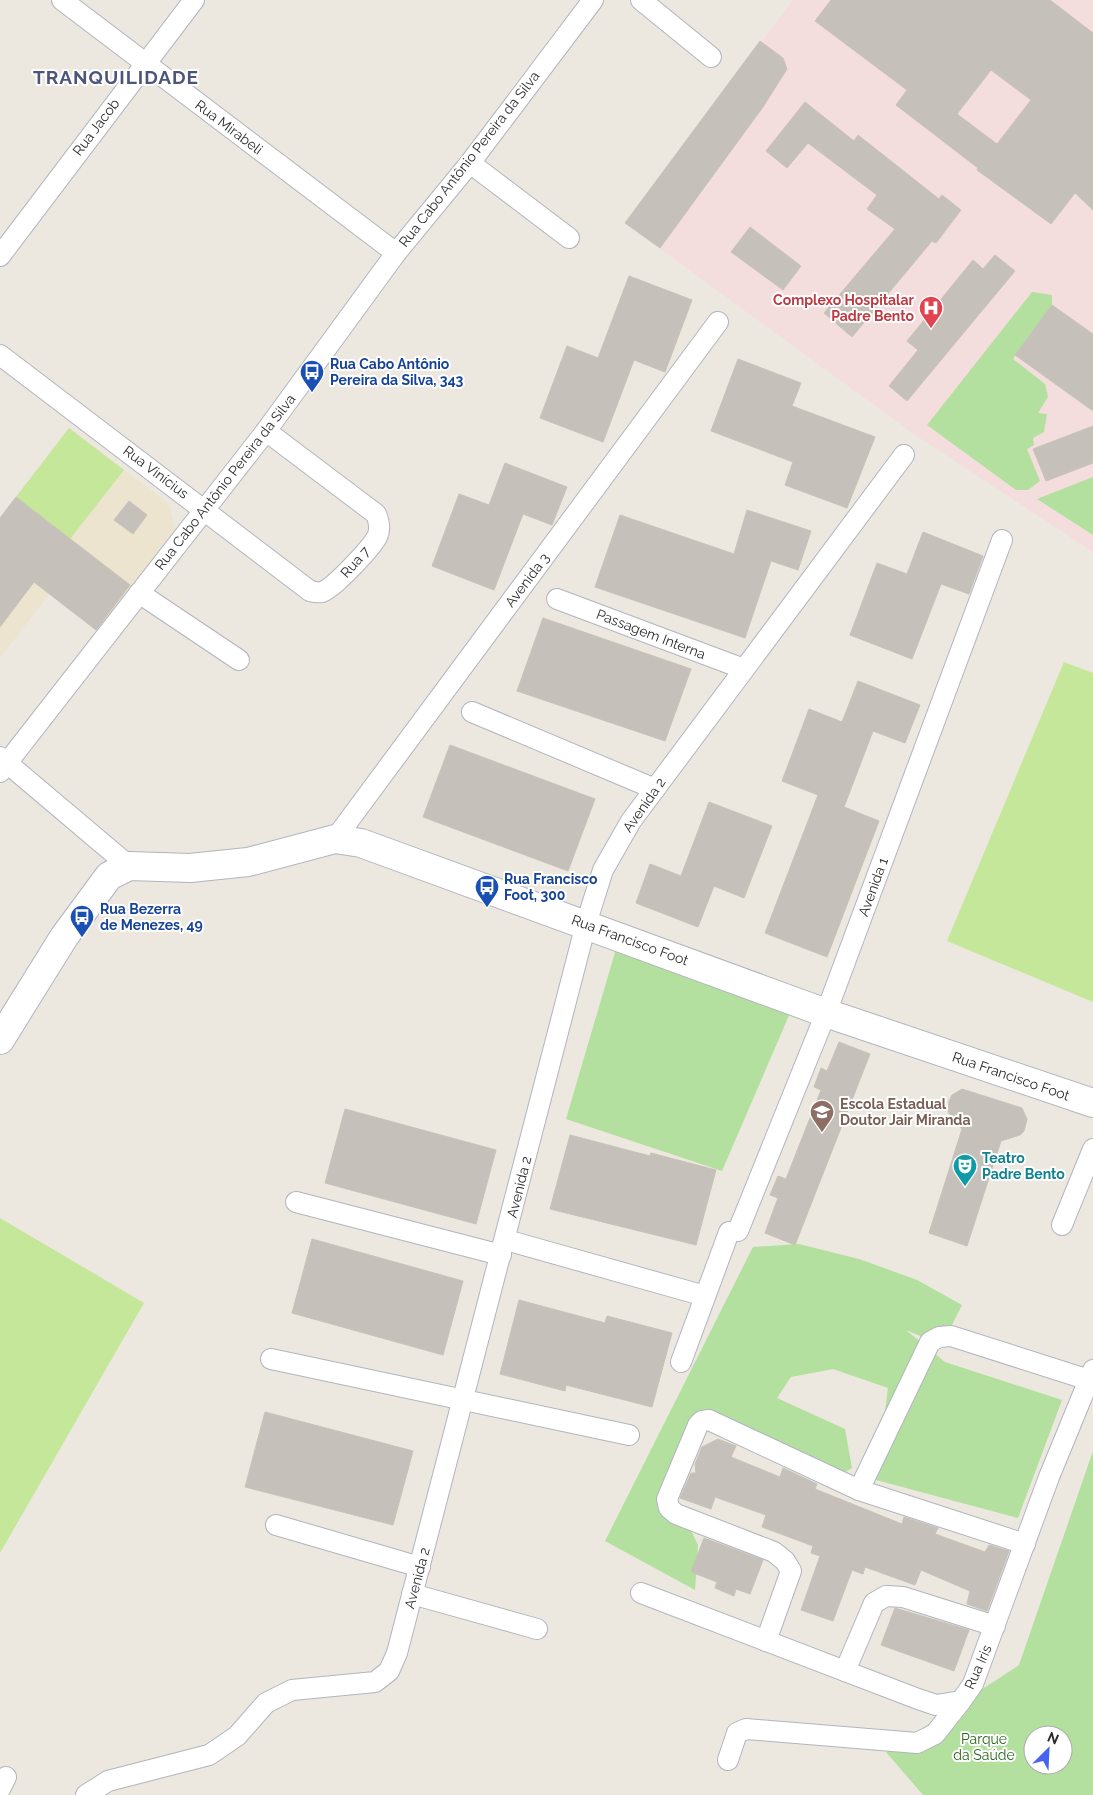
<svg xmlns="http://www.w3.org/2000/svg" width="1093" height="1795" viewBox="0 0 1093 1795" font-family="Raleway,sans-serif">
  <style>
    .education { fill: #ede4cf }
    .medical { fill: #f3dddd }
    .green { fill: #b3e09e; fill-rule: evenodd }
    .pitch { fill: #c5e79a }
    .building { fill: #c5c1ba; stroke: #c8c3b8; fill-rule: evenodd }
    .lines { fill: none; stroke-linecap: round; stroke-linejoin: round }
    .street-casing { stroke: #b2b5be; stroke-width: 22 }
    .secondary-casing { stroke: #b2b5be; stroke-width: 30 }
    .street { stroke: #fff; stroke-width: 20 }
    .secondary { stroke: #fff; stroke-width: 28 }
    .labels { text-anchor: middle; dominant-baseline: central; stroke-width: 4; stroke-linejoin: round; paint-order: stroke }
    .street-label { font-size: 14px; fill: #2c2c2c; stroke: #fff }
    .health-label { font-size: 14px; font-weight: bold; fill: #be3a42; stroke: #fff; text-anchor: end }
    .transit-label { font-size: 14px; font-weight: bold; fill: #164399; stroke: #fff; text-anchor: start }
    .education-label { font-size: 14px; font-weight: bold; fill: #785e54; stroke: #fff; text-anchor: start }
    .culture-label { font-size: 14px; font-weight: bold; fill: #0d838f; stroke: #fff; text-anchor: start }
    .park-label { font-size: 14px; fill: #2c661e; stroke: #fff }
    .district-label { font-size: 19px; font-weight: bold; letter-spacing: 1px; fill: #4e557a; stroke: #fff }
  </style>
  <rect width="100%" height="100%" fill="#ece7df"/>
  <path class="education" d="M69,428L169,504L175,529L97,630L49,594L0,658V518Z"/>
  <path class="medical" d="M793,0H1093V552L914,434L625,223Z"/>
  <g class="green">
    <path d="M1032,292L1052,295V305L1013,359L1045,384L1048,397L1038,413L1047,414L1044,432L1033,438L1034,445L1027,449L1040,481L1028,490H1016L927,425Z"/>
    <path d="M1093,477V535L1037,499Z"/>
    <path d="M616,949L790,1013L722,1171L566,1119Z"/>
    <path d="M799,1244L859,1259L917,1280L962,1305L942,1345L906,1330L945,1362L1062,1400L1018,1518L876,1480L888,1388L833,1369L791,1377L777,1398L845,1429L852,1468L845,1472L708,1423L676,1500L698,1545L695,1590L605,1541L753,1247Z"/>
    <path d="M1093,1451V1795H923L886,1752L1019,1665ZM1033,1735H1063V1765H1033Z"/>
  </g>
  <g class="pitch">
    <path d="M69,428L124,470L70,539L16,497Z"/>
    <path d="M1064,662L1093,673V1002L947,941Z"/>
    <path d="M0,1218L144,1303L0,1553Z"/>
  </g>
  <g class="building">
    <path d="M831,0H1050L1093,33V210L1075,193L1051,224L977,170L978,168L896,105L907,90L815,21ZM991,70L1031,100L997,144L957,114Z"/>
    <path d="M760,41L783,58L787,69L763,107L660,248L625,223Z"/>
    <path d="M805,102L854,141L858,135L939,199L942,195L961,210L936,243L932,241L852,337L824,313L895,229L867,209L877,195L808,143L787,168L766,151Z"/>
    <path d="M750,227L801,266L783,290L731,252Z"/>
    <path d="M995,255L1015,271L907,401L889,386L918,350L907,341L973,260L983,269Z"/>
    <path d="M629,276L692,300L665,372L634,360L603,442L540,418L567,346L598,358Z"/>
    <path d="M1052,305L1093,334V411L1015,355Z"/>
    <path d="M738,359L801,383L792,406L875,437L847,508L785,485L793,462L711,431Z"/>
    <path d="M1093,426V463L1046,481L1033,449Z"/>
    <path d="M505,463L567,487L552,525L523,514L494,590L432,566L459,494L489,505Z"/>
    <path d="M16,497L130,585L96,630L34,582L0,627V518Z"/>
    <path d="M129,501L147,515L133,534L114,520Z"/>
    <path d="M747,510L811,531L798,570L771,561L745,638L595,587L620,515L734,554Z"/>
    <path d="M923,532L983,556L969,594L941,584L912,659L850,635L877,563L907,574Z"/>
    <path d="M543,618L691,669L665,741L517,691Z"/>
    <path d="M858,681L920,705L905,743L873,731L844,807L879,821L827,957L765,933L818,795L782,781L809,709L842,722Z"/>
    <path d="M450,745L595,799L568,871L423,817Z"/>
    <path d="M709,802L772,826L744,898L714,886L698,927L636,903L650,864L681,876Z"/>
    <path d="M839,1042L870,1054L795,1245L765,1233L778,1198L770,1195L778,1176L786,1179L821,1090L814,1087L821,1068L827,1071Z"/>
    <path d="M962,1089L1022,1108L1027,1119L1024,1131L1020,1135L1001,1141L967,1246L929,1233L962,1129L948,1112L949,1101L952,1095Z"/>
    <path d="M345,1109L496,1150L476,1224L325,1183Z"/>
    <path d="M570,1135L650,1156L651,1153L716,1170L696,1245L550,1209Z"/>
    <path d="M312,1239L463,1281L443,1355L292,1313Z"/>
    <path d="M519,1300L605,1323L607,1316L672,1333L652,1407L566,1385L565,1391L500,1374Z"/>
    <path d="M265,1412L413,1451L393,1525L245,1487Z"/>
    <path d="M718,1439L736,1446L731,1457L780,1477L783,1468L817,1484L815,1489L902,1524L904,1517L938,1528L935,1534L985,1552L989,1545L1009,1551L987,1611L967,1604L970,1591L921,1570L915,1585L865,1567L863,1574L852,1570L833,1621L801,1610L820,1556L811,1553L813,1546L762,1527L766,1515L715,1497L711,1509L680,1498L691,1473H696L695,1464L702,1447Z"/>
    <path d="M704,1538L763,1560L750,1594L736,1589L734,1596L715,1588L717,1582L691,1572Z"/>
    <path d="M895,1608L969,1630L954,1671L881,1645Z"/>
  </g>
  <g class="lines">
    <defs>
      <g id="street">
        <path d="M62,0L396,253"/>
        <path d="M641,0L711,57"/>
        <path d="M470,163L569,238"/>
        <path d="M0,256L194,0"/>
        <path d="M0,355L310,591C314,592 318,593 322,592C334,588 371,548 377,537C381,529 379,521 376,514L266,431"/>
        <path d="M139,593L239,660"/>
        <path d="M557,599L744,669"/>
        <path d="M472,712L655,789"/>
        <path d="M0,757L129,866"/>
        <path d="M0,772L266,431L396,253L470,163L593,0"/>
        <path d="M335,839L718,322"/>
        <path d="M296,1202L501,1255"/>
        <path d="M1062,1225L1093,1149"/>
        <path d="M738,1231L826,1013L1002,540"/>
        <path d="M506,1240L705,1296"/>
        <path d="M271,1359L629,1435"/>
        <path d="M681,1362L729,1232"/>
        <path d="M859,1490L930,1342L939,1337L951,1336L1089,1380"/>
        <path d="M276,1525L420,1567"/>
        <path d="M641,1593L918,1699L936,1705L961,1701L973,1684L1049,1477L1093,1370"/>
        <path d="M412,1594L537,1629"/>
        <path d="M766,1641L791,1571L785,1561L774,1552L676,1514L669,1508L667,1499L698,1425L702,1421L709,1420L859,1490L1025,1544"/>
        <path d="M845,1671L874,1603L886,1596L903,1597L995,1626"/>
        <path d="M728,1760L737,1733L746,1729L917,1743L935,1734L961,1701"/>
        <path d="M0,1789L6,1777"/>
        <path d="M86,1795L108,1781L209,1755L237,1736L266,1703L292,1690L375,1682L389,1671L397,1653L586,924L603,870L631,821L904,455"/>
      </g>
      <path id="secondary" d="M0,1040L64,937L109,876L129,866L190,868L248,862L335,839L361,843L826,1013L1093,1103"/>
    </defs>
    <use href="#street" class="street-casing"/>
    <use href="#secondary" class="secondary-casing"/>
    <use href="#street" class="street"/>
    <use href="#secondary" class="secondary"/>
  </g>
  <defs>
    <symbol id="hospital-pin" viewBox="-11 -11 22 30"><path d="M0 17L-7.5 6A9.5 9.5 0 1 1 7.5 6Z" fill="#e0444e" stroke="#fff"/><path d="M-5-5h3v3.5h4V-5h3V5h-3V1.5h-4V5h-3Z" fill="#fff"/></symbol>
    <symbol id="bus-pin" viewBox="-11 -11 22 30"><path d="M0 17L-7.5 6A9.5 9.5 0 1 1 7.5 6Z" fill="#1a4fb4" stroke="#fff"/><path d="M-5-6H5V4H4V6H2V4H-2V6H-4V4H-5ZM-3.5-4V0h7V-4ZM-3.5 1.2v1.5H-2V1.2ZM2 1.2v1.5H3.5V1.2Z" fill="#fff"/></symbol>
    <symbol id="school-pin" viewBox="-11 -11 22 30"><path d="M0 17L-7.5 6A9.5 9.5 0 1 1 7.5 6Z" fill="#8d6e63" stroke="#fff"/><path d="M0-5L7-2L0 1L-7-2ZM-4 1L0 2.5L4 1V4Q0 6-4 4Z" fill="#fff"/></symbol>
    <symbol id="theatre-pin" viewBox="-11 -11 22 30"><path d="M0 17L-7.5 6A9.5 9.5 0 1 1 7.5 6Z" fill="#0f9aa8" stroke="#fff"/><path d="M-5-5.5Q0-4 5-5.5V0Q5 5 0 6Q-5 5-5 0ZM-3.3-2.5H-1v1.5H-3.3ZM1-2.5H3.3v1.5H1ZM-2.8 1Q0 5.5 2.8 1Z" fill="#fff"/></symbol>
  </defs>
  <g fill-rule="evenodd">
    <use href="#hospital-pin" x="917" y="294" width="28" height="38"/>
    <use href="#bus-pin" x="298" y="358" width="28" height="38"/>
    <use href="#bus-pin" x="473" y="873" width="28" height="38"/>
    <use href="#bus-pin" x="68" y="903" width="28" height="38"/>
    <use href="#school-pin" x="808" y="1098" width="28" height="38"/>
    <use href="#theatre-pin" x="951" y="1152" width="28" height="38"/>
  </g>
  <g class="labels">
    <g class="street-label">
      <text transform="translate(96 127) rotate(-53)">Rua Jacob</text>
      <text transform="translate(229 127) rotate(37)">Rua Mirabeli</text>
      <text transform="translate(469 159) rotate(-52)">Rua Cabo Antônio Pereira da Silva</text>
      <text transform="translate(156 472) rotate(37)">Rua Vinícius</text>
      <text transform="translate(225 482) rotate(-52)">Rua Cabo Antônio Pereira da Silva</text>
      <text transform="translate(355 562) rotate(-48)">Rua 7</text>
      <text transform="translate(527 580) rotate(-53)">Avenida 3</text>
      <text transform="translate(651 634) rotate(21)">Passagem Interna</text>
      <text transform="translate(644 805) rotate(-55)">Avenida 2</text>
      <text transform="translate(873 887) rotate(-70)">Avenida 1</text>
      <text transform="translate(630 940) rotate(20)">Rua Francisco Foot</text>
      <text transform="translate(1011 1076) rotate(19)">Rua Francisco Foot</text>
      <text transform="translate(519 1187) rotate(-76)">Avenida 2</text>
      <text transform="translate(417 1578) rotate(-75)">Avenida 2</text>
      <text transform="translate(978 1667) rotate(-66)">Rua Iris</text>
    </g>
    <g class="health-label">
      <text x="914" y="300">Complexo Hospitalar<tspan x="914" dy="16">Padre Bento</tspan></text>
    </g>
    <g class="transit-label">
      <text x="330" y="364">Rua Cabo Antônio<tspan x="330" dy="16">Pereira da Silva, 343</tspan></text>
      <text x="504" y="879">Rua Francisco<tspan x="504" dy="16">Foot, 300</tspan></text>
      <text x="100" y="909">Rua Bezerra<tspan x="100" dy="16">de Menezes, 49</tspan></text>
    </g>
    <g class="education-label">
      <text x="840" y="1104">Escola Estadual<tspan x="840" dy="16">Doutor Jair Miranda</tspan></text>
    </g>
    <g class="culture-label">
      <text x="982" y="1158">Teatro<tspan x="982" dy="16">Padre Bento</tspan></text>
    </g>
    <g class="park-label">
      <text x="984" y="1739">Parque<tspan x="984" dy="16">da Saúde</tspan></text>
    </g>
    <g class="district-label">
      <text x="116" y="77">TRANQUILIDADE</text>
    </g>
  </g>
  <g transform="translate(1048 1750) rotate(24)"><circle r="24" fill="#ffffff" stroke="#ababab"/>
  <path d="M0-4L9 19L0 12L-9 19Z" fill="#4764f1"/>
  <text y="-8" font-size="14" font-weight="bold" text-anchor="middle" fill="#2c2c2c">N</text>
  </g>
</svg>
